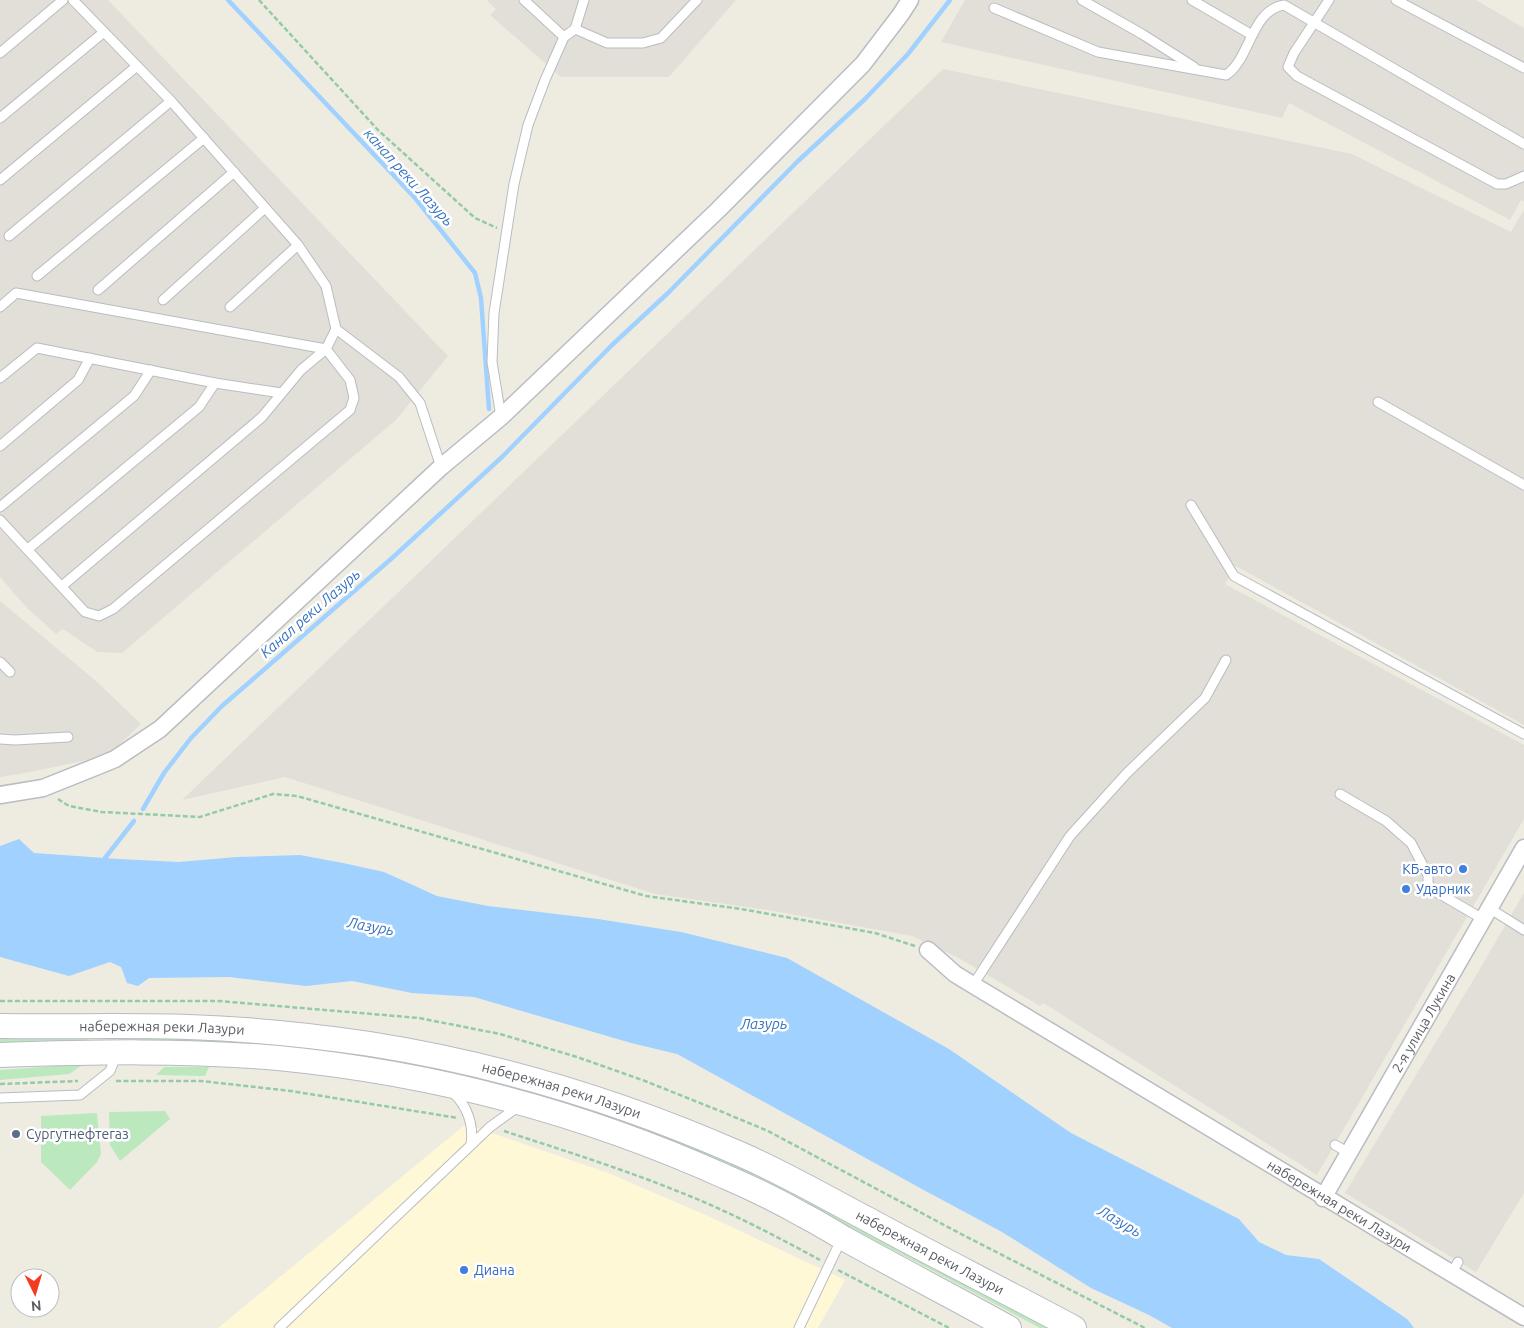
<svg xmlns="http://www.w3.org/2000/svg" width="1524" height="1328" viewBox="0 0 1524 1328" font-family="Ubuntu,sans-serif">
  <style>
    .commercial { fill: #fff8d6 }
    .industrial { fill: #e2dfd9 }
    .green { fill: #bce8be }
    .water { fill: #a1d1ff }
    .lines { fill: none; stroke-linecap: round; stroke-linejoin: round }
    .stream { stroke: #a1d1ff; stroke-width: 4.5 }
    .lane-casing { stroke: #b9bcc2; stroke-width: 11 }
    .street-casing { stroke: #b9bcc2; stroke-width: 19 }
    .secondary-casing { stroke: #b7bbc1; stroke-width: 26 }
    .path { stroke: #94caa6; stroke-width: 2.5; stroke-dasharray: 5 2.5; stroke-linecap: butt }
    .lane { stroke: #fff; stroke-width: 9 }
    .street { stroke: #fff; stroke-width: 16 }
    .secondary { stroke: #fff; stroke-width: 24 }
    .shop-dot { fill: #3f7fe0; stroke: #fff; stroke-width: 2 }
    .service-dot { fill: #5c6f8a; stroke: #fff; stroke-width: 2 }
    .labels { text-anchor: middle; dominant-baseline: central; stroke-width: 5; stroke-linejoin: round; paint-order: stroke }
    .shop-label { font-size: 14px; fill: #366cbe; stroke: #fff; text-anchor: start }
    .street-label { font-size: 14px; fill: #5a5e64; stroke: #fff }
    .service-label { font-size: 14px; fill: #4e5e75; stroke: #fff; text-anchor: start }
    .water-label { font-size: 15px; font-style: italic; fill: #3874c3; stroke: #fff }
  </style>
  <rect width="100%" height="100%" fill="#eeece1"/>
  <path class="commercial" d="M466,1124L608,1173L708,1216L845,1280L818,1328H218Z"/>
  <g class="industrial">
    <path d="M0,0H108L448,356L396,420L122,653L97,652L63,629L56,634L26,607L0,577Z"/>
    <path d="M487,0H736L669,77H561L490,15L496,9Z"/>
    <path d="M965,0H1476L1524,28V202L1521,200L1510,220L1289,103L1282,118L941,42Z"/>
    <path d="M943,69L1352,154L1511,232L1523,211L1524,212V725L1236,566L1225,584L1524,745V819L1317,1175L1043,1003L1040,1006L957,957L912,936L774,911L655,894L285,777L182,800Z"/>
    <path d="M0,601L97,682L141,724L107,756L25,773L0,777Z"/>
    <path d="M1524,893V1193L1476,1272L1345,1193L1477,974Z"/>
  </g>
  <g class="green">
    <path d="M85,1036L87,1040L85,1043L0,1044V1038Z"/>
    <path d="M141,1037L229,1039L345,1049L510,1081L697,1145L784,1186L1054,1328H1040L922,1265L783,1193L693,1150L584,1110L492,1082L408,1064L342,1055L140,1045L137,1039Z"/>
    <path d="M84,1064L69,1074L0,1080V1070Z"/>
    <path d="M164,1067H209L205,1076L156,1075Z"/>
    <path d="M165,1111L170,1119L120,1161L110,1145L109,1112Z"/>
    <path d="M97,1113L101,1154L97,1162L70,1190L41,1162V1116Z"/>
  </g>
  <path class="water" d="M19,839L34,853L119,859L179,862L236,857L300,855L343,863L384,872L437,896L488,906L598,919L681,932L787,958L949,1049L1071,1133L1239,1219L1259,1242L1286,1255L1319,1259L1407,1319L1414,1328H1172L1149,1315L1091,1288L1002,1232L920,1188L677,1054L631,1043L474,997L412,993L352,981L306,986L229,977L149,978L138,986L127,983L121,967L110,962L69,976L0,957V846Z"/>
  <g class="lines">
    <g class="stream">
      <path d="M228,0L415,198L475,273L481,298L489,409"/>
      <path d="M143,809L164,773L191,738L222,706L391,559L502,457L612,345L668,293L798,161L864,100L908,54L950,0"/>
      <path d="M106,862L105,858L134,821"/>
    </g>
    <defs>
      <g id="lane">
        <path d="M73,0L171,101L298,245L326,286L336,329L399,377L420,403L441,467"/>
        <path d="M524,0L564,37"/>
        <path d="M1082,0L1142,34L1194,67"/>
        <path d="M1192,0L1252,35"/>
        <path d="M1329,0L1294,53L1288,67L1297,76L1497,184H1506L1524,176"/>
        <path d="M1396,0L1524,68"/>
        <path d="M994,8L1098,52L1226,75C1250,60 1251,10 1284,5L1524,144"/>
        <path d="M575,29L607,43H643L661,38L697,0"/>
        <path d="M0,53L63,0"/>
        <path d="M0,118L104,32"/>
        <path d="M0,180L137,66"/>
        <path d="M9,236L171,101"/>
        <path d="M37,276L204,138"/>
        <path d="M98,290L234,172"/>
        <path d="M163,300L265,208"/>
        <path d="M0,307L16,293L326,349L350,380L354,398L350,410L113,609L99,616L85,612L0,520"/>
        <path d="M230,307L298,245"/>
        <path d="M0,378L37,348L215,383L281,393"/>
        <path d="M1378,402L1524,485"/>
        <path d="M501,417L492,362L494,313L514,184L528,125L545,80L564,37L575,29L584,0"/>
        <path d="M0,446L78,380L90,358"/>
        <path d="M1191,505L1234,576L1524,734"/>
        <path d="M0,507L134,396L151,370"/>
        <path d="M28,549L199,407L215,383"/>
        <path d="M62,586L262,417L301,370L326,349L336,329"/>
        <path d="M0,662L10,672"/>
        <path d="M0,739L15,740L68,737"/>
        <path d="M1340,794L1386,821L1411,843L1428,875V884L1433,890L1483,919"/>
        <path d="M1489,908L1524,930"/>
        <path d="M973,985L1070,836L1127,773L1205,698L1226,660"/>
        <path d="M453,1093C467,1105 474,1125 471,1144"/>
        <path d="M0,1098L80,1095L110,1071L117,1053"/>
        <path d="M1335,1145L1349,1153"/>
        <path d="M1451,1274L1458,1262"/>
        <path d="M279,1328L490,1127L519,1106"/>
        <path d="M799,1328L842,1238"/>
      </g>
      <g id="street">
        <path d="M0,795L43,788L98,766L115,759L160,729L441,467L501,417L718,210L863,64L901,14L910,0"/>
        <path id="s1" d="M928,950L955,974L973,985L1524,1317"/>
        <path id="s2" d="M1323,1198L1524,848"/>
      </g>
      <g id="secondary">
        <path id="s3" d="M0,1026C63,1027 125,1025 188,1027C249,1029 310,1035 370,1044C497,1064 622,1102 740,1154C784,1173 825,1197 867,1219C935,1256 1005,1291 1074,1328"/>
        <path d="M0,1055C93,1052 186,1050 278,1058C433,1073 584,1113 726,1177C752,1188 778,1201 803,1215C817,1222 831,1231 845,1239C899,1269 955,1298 1009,1328"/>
      </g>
    </defs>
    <use href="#lane" class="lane-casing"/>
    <use href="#street" class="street-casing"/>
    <use href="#secondary" class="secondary-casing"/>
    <g class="path">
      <path d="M259,0L378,130L475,218L497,228"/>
      <path d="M58,799L69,806L102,812L200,817L273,794L297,796L646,896L741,909L875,933L915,946"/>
      <path d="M0,1001H219L419,1018L500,1034L577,1057L645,1081L720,1111L768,1131L961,1234L1145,1328"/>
      <path d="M116,1081H201L291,1091L458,1118"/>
      <path d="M0,1084L78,1081"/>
      <path d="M504,1131C562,1150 620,1168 677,1191C726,1210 774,1235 820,1260"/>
      <path d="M838,1270L949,1328"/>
    </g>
    <use href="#lane" class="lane"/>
    <use href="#street" class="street"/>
    <use href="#secondary" class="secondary"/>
  </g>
  <g class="shop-dot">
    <circle cx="1463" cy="869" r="5"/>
    <circle cx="1406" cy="889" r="5"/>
    <circle cx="464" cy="1270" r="5"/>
  </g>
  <circle class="service-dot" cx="16" cy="1134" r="5"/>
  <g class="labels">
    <g class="shop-label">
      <text x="1453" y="869" text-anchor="end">КБ-авто</text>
      <text x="1416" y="889">Ударник</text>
      <text x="474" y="1270">Диана</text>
    </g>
    <g class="street-label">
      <text stroke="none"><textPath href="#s2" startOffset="202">2-я улица Лукина</textPath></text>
      <text stroke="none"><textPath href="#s3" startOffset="162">набережная реки Лазури</textPath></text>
      <text stroke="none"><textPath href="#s3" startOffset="568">набережная реки Лазури</textPath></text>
      <text stroke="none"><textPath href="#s1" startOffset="485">набережная реки Лазури</textPath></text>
      <text stroke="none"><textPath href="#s3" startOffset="972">набережная реки Лазури</textPath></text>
    </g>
    <g class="service-label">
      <text x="26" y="1134">Сургутнефтегаз</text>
    </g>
    <g class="water-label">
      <text transform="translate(409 177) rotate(48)">канал реки Лазурь</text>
      <text transform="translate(310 613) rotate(-41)">Канал реки Лазурь</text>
      <text transform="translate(371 926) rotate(10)">Лазурь</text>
      <text x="764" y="1023">Лазурь</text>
      <text transform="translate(1120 1221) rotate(30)">Лазурь</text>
    </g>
  </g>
  <g transform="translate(35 1293) rotate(175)"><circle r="24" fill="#ffffff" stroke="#bdbfc1"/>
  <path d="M0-4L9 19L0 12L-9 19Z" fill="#f63c20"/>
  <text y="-8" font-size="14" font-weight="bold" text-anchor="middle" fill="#5a5e64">N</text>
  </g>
</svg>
